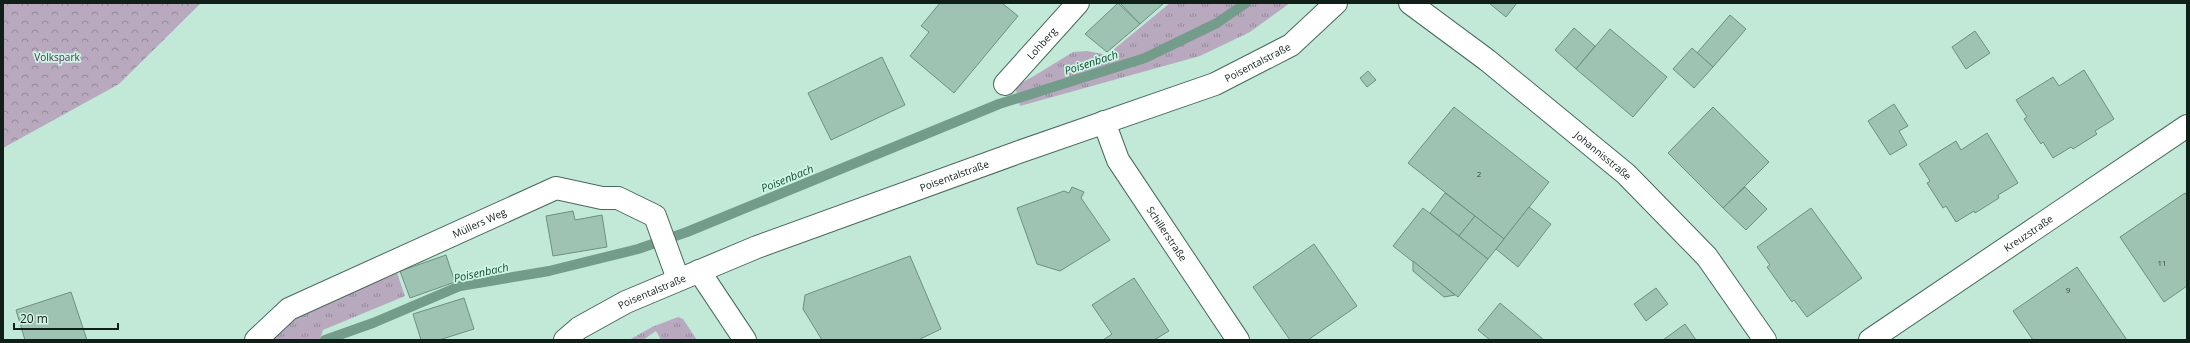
<svg xmlns="http://www.w3.org/2000/svg" width="2190" height="343" viewBox="0 0 2190 343" font-family="'Open Sans',sans-serif">
  <style>
    .grass { fill: url(#grass-tufts) }
    .park { fill: url(#park-crowns) }
    .lines { fill: none; stroke-linecap: round; stroke-linejoin: round }
    .stream { stroke: #739c8a; stroke-width: 10 }
    .building { fill: #9ec3b2; stroke: #6c9080 }
    .minor-casing { stroke: #476a5b; stroke-width: 24 }
    .secondary-casing { stroke: #476a5b; stroke-width: 24 }
    .minor { stroke: #fff; stroke-width: 22 }
    .secondary { stroke: #fff; stroke-width: 22 }
    .labels { text-anchor: middle; dominant-baseline: central; stroke-width: 3.5; stroke-linejoin: round; paint-order: stroke }
    .number-label { font-size: 8px; fill: #34483f }
    .street-label { font-size: 10px; fill: #111f19; stroke: #cff6e4 }
    .park-label { font-size: 10px; fill: #4d2e5a; stroke: #cff6e4 }
    .water-label { font-size: 11px; font-style: italic; fill: #154b38; stroke: #cff6e4 }
  </style>
  <defs>
    <pattern id="grass-tufts" width="24" height="20" patternUnits="userSpaceOnUse"><rect width="24" height="20" fill="#b8a9bf"/><path d="M3 7l-1-3M5 7V3M7 7l1-3M15 17l-1-3M17 17v-4M19 17l1-3" fill="none" stroke="#94899a"/></pattern>
    <pattern id="park-crowns" width="20" height="18" patternUnits="userSpaceOnUse"><rect width="20" height="18" fill="#b8a9bf"/><path d="M2 6a3 3 0 1 1 6 0M12 15a3 3 0 1 1 6 0" fill="none" stroke="#94899a"/></pattern>
  </defs>
  <rect width="100%" height="100%" fill="#c2e9d7"/>
  <g class="grass">
    <path d="M1170,3H1290L1250,32L1200,56L1020,106L1015,86L1034,76L1073,52L1087,51L1107,55Z"/>
    <path d="M397,273L405,296L323,330L320,340H265L295,312Z"/>
    <path d="M678,317L683,319L697,340H661L656,331L643,340H629L652,327Z"/>
  </g>
  <path class="park" d="M3,3H201L119,84L3,148Z"/>
  <g class="lines">
    <path class="stream" d="M325,340L373,323L460,286L549,271L638,249L687,232L999,104L1145,58L1217,23L1246,3"/>
  </g>
  <g class="building">
    <path d="M940,3H1002L1018,16L954,93L910,56L929,32L921,26Z"/>
    <path d="M1118,3L1140,24L1107,52L1085,34Z"/>
    <path d="M1120,3H1164L1140,24Z"/>
    <path d="M1489,3H1517L1506,17Z"/>
    <path d="M1730,15L1746,29L1713,67L1697,53Z"/>
    <path d="M1574,28L1595,46L1576,69L1555,50Z"/>
    <path d="M1610,29L1667,77L1633,117L1576,69Z"/>
    <path d="M1975,31L1990,53L1966,69L1952,47Z"/>
    <path d="M1692,48L1713,67L1694,88L1673,69Z"/>
    <path d="M882,57L905,105L831,140L808,93Z"/>
    <path d="M2084,70L2114,119L2095,131L2097,134L2073,149L2071,147L2053,158L2043,142L2041,144L2024,119L2027,117L2016,100L2053,77L2059,86Z"/>
    <path d="M1368,71L1376,80L1367,87L1360,78Z"/>
    <path d="M1894,104L1908,126L1899,131L1907,145L1890,155L1868,121Z"/>
    <path d="M1454,107L1549,182L1504,239L1408,163Z"/>
    <path d="M1713,107L1769,162L1723,208L1668,153Z"/>
    <path d="M1987,133L2018,183L1998,195L1999,198L1975,213L1974,211L1956,222L1946,206L1943,208L1927,183L1930,181L1919,164L1956,141L1961,150Z"/>
    <path d="M1072,187L1084,192L1081,198L1110,240L1060,271L1037,264L1017,208L1064,191L1069,193Z"/>
    <path d="M1745,187L1767,209L1746,230L1723,208Z"/>
    <path d="M1445,193L1475,216L1459,236L1430,213Z"/>
    <path d="M2185,193L2187,196V286L2164,302L2120,237Z"/>
    <path d="M1529,207L1551,224L1518,267L1496,249Z"/>
    <path d="M1423,208L1488,259L1458,297L1393,246Z"/>
    <path d="M1811,208L1862,278L1807,317L1794,300L1792,302L1767,267L1770,265L1757,247Z"/>
    <path d="M573,211L575,220L602,215L607,247L553,256L546,216Z"/>
    <path d="M1475,216L1504,239L1488,259L1459,236Z"/>
    <path d="M1314,244L1357,306L1308,340H1290L1253,287Z"/>
    <path d="M446,255L455,282L410,298L400,271Z"/>
    <path d="M910,256L941,329L918,340H822L803,309L805,295Z"/>
    <path d="M1413,261L1455,295L1444,297L1413,271Z"/>
    <path d="M2077,267L2127,340H2033L2013,311Z"/>
    <path d="M1134,278L1169,331L1154,340H1103L1112,334L1092,305Z"/>
    <path d="M1656,288L1668,304L1646,321L1634,304Z"/>
    <path d="M71,292L87,340H25L16,310Z"/>
    <path d="M464,298L474,329L439,340H421L413,314Z"/>
    <path d="M1500,303L1544,340H1490L1478,330Z"/>
    <path d="M1685,324L1696,340H1663Z"/>
  </g>
  <g class="lines">
    <defs>
      <g id="minor">
        <path id="s1" d="M1410,3L1487,60L1626,174L1707,257L1765,340"/>
        <path id="s2" d="M1005,84L1078,3"/>
        <path id="s3" d="M1104,122L1118,160L1238,340"/>
        <path d="M699,271L745,340"/>
        <path id="s4" d="M256,340L289,309L556,188L602,198H618L655,216L678,279"/>
        <path id="s5" d="M1870,340L2187,126"/>
      </g>
      <g id="secondary">
        <path id="s6" d="M565,340L579,328L626,302L757,247L1019,152L1215,84L1291,45L1336,3"/>
      </g>
    </defs>
    <use href="#minor" class="minor-casing"/>
    <use href="#secondary" class="secondary-casing"/>
    <use href="#minor" class="minor"/>
    <use href="#secondary" class="secondary"/>
  </g>
  <g class="labels">
    <g class="number-label">
      <text x="1479" y="173">2</text>
      <text x="2162" y="262">11</text>
      <text x="2068" y="289">9</text>
    </g>
    <g class="street-label">
      <text stroke="none"><textPath href="#s2" startOffset="55">Lohberg</textPath></text>
      <text stroke="none"><textPath href="#s6" startOffset="748">Poisentalstraße</textPath></text>
      <text stroke="none"><textPath href="#s1" startOffset="246">Johannisstraße</textPath></text>
      <text stroke="none"><textPath href="#s6" startOffset="424">Poisentalstraße</textPath></text>
      <text stroke="none"><textPath href="#s4" startOffset="254">Müllers Weg</textPath></text>
      <text stroke="none"><textPath href="#s3" startOffset="129">Schillerstraße</textPath></text>
      <text stroke="none"><textPath href="#s5" startOffset="191">Kreuzstraße</textPath></text>
      <text stroke="none"><textPath href="#s6" startOffset="100">Poisentalstraße</textPath></text>
    </g>
    <g class="park-label">
      <text x="57" y="57">Volkspark</text>
    </g>
    <g class="water-label">
      <text transform="translate(1091 62) rotate(-18)">Poisenbach</text>
      <text transform="translate(787 178) rotate(-22)">Poisenbach</text>
      <text transform="translate(481 272) rotate(-12)">Poisenbach</text>
    </g>
  </g>
  <rect width="2190" height="343" fill="none" stroke="#111f19" stroke-width="8"/>
  <path d="M14 323v6h104v-6" fill="none" stroke="#111f19" stroke-width="2"/>
  <text x="20" y="323" font-size="12" fill="#111f19" stroke="#cff6e4" stroke-width="3" paint-order="stroke">20 m</text>
</svg>
